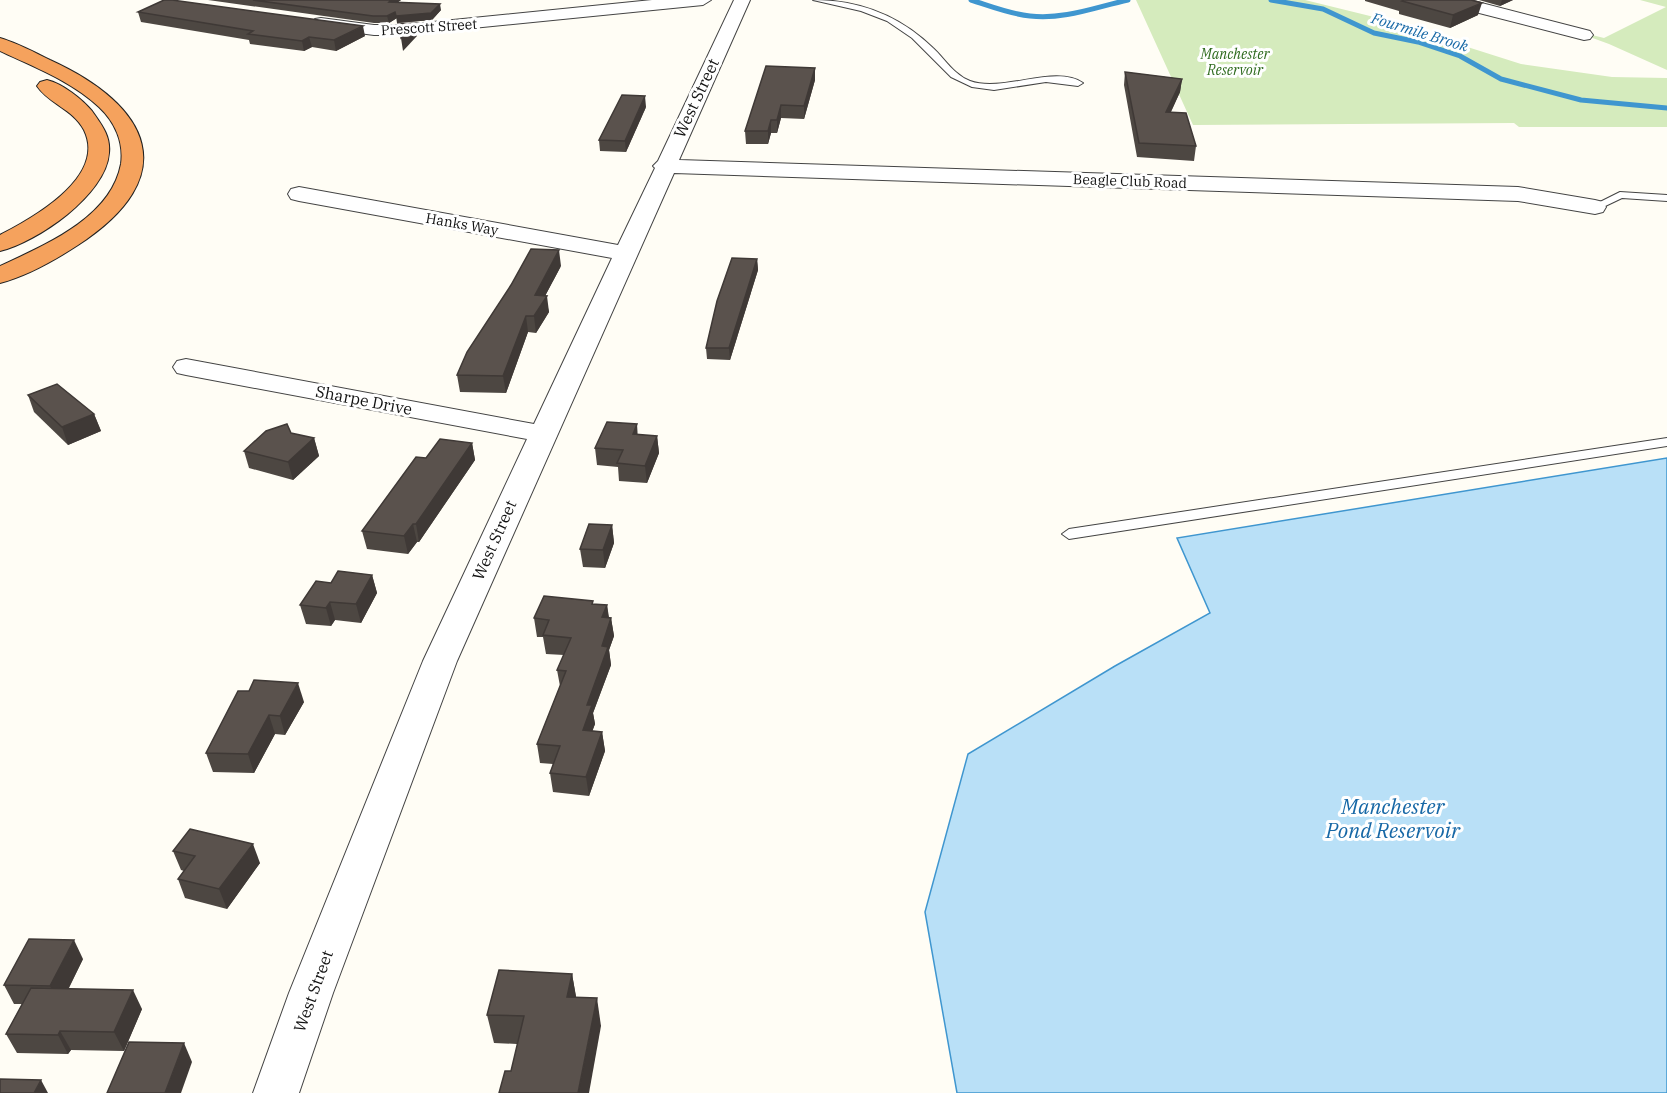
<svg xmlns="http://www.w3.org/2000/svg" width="1667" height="1093" viewBox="0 0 1667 1093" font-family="'IBM Plex Serif',serif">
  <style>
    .green { fill: #d5ebbd }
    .water { fill: #b9e0f7; stroke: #3f96cf; stroke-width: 1.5 }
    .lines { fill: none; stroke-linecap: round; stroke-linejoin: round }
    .stream { stroke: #3f96cf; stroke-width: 5 }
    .service-casing { stroke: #444; stroke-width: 2 }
    .minor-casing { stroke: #444; stroke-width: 2 }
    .motorway-casing { stroke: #222; stroke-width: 2 }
    .service { fill: #fff; fill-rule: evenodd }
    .minor { fill: #fff; fill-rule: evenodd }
    .motorway { fill: #f5a25d; fill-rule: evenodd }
    .wall { fill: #4d4742 }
    .shaded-wall { fill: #3f3936 }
    .building { fill: #5a524d; stroke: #3f3936; stroke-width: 1.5 }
    .labels { text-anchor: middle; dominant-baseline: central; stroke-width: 6; stroke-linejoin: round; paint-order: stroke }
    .far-street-label { font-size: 14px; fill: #111; stroke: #fff }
    .far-park-label { font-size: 14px; font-style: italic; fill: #2f6b1f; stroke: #fff }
    .far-water-label { font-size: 15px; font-style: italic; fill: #1768a6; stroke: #fff }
    .street-label { font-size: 16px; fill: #111; stroke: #fff }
    .near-water-label { font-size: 21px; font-style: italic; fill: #1768a6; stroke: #fff }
  </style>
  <rect width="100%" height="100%" fill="#fffdf5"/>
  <g class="green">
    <path d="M1136,0H1305L1370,16L1521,64L1612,77L1667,78V127H1519L1514,123L1193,125Z"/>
    <path d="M1640,0H1667V70L1609,44L1568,29L1604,38L1666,7Z"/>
  </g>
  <path class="water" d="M1667,458V1093H957L925,912L968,754L1115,666L1210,613L1177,538Z"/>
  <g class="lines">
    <g class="stream">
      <path d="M971,0C990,6 1010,14 1030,16C1064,20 1096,7 1128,0"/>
      <path d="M1271,0L1323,9L1374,33L1418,42L1460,56L1501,79L1581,100L1667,108"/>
    </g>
    <defs>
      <g id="service">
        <path d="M813,0C859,0 899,15 933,48C945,59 954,75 970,81C1003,93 1055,64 1083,83L1078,86L1046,82L994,90L972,87L951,77L912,38L887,21L861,11Z"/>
        <path d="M1620,192L1667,195V201L1622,198L1599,209H1591L1590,207Z"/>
        <path d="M1667,438V446L1069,539L1062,534L1069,529Z"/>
      </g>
      <g id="minor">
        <path d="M652,0H711L703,5L403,35H374L321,28L315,27L312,23L315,19L321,18L374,25H403Z"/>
        <path d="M734,0H750L679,160L1518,187L1595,200L1603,202L1606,207L1603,212L1595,214L1518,201L674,173L457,661L333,993L299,1093H253L289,993L423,661L527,439L186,375L177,373L173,367L177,361L186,359L534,424L612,258L299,201L291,199L288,194L291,189L299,187L618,245L655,168L653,166L658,161Z"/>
        <path d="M1442,0H1470L1590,31L1593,35L1590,39L1584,40L1444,4Z"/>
      </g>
      <g id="motorway">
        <path d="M0,38C17,43 34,52 50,60C151,106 184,176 78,245C55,260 27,276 0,283V266C45,245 111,218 121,164C124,142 115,122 99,107C71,81 34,67 0,51Z"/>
        <path d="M47,80C63,84 82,99 92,111C101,124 111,136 109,153C106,195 37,242 0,251V235C33,218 107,177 84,130C73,109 49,104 37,86L40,82Z"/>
      </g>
    </defs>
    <use href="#service" class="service-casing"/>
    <use href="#minor" class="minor-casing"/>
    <use href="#motorway" class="motorway-casing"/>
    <use href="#service" class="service"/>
    <use href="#minor" class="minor"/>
    <use href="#motorway" class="motorway"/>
  </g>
  <g class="wall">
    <path d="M208,0H401L398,2L441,10L432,20L397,23V18L389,23H374Z"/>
    <path d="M1365,0H1471L1478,15L1450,28L1399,14V11L1365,1Z"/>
    <path d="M1479,0H1513L1500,6Z"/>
    <path d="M138,12L365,36L336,51L312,47L304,51L250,44L249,40L141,22Z"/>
    <path d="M815,68V80L804,119L781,118L777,133H771L768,144H746L745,131Z"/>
    <path d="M1125,72L1182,79L1180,92L1171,112L1196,146L1194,161L1137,157L1124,85Z"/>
    <path d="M646,107L626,152L600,151L599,140Z"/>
    <path d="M757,259L758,270L730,360L707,359L706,348Z"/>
    <path d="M561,266L545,296L549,312L536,333L528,332L506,393L460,392L457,375Z"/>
    <path d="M28,395L94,414L101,431L68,445L34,412Z"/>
    <path d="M638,435L657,436L659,453L647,483L619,481L618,467L597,465L595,448Z"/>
    <path d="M314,438L319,456L293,480L249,468L244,451Z"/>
    <path d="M472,443L475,460L419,542H417L408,554L367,549L362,531L426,458Z"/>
    <path d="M612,525L614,543L605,568L583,567L580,549Z"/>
    <path d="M372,575L377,593L361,623L335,620L331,626L306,624L300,605L331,583Z"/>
    <path d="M594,604L607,605L609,617L611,618L614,636L609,650L611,665L593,713L595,724L592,731L602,732L605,751L589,796L553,792L550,773L553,764L540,763L537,744L560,686L557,670L564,655L546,654L543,637H537L534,618Z"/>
    <path d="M238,691L304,702L285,735L275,734L254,773L213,772L206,753Z"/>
    <path d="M173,851L260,863L227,909L185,898L178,879L184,871L181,870Z"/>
    <path d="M83,959L69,988L142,1009L124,1051L71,1050L68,1054L17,1053L6,1034L22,1004H14L4,985Z"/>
    <path d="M572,974L576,997L601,1026L517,1044L494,1043L487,1015Z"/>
  </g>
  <g class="shaded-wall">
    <path d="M391,0H401L390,8L389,2Z"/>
    <path d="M1502,0H1513L1500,6Z"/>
    <path d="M1482,3L1478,15L1450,28L1453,15Z"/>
    <path d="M440,4L441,10L432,20L397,23L396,16Z"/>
    <path d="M395,12L397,18L389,23L387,16Z"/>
    <path d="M415,23L417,36L403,51L401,38Z"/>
    <path d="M363,26L365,36L336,51L334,40Z"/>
    <path d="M309,37L312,47L304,51L302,41Z"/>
    <path d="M815,68V80L804,119V106Z"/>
    <path d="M1182,79L1180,92L1164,126L1166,112Z"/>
    <path d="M645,96L646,107L626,152L625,141Z"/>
    <path d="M781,105V118L777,133V120Z"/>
    <path d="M771,120V133L768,144V131Z"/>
    <path d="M559,250L561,266L537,311L535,295Z"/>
    <path d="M757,259L758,270L730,360L729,348Z"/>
    <path d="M547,296L549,312L536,333L534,316Z"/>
    <path d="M526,316L528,332L506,393L503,376Z"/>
    <path d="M94,414L101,431L68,445L62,427Z"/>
    <path d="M637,424L638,441L633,434Z"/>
    <path d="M657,436L659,453L647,483L645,466Z"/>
    <path d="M314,438L319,456L293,480L288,462Z"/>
    <path d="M472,443L475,460L419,542L416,524Z"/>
    <path d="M413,524L417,542L408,554L404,536Z"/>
    <path d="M612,525L614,543L605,568L603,550Z"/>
    <path d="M372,575L377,593L361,623L356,604Z"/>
    <path d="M330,602L335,620L331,626L326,608Z"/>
    <path d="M607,605L609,623L602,617Z"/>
    <path d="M611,618L614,636L609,650L611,665L593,713L595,724L586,749L583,730L587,705L602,646Z"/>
    <path d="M298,683L304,702L285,735L280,716Z"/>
    <path d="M269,715L275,734L254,773L248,754Z"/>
    <path d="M602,732L605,751L589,796L586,777Z"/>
    <path d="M253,844L260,863L227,909L219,889Z"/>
    <path d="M74,940L83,959L60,1005L50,986Z"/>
    <path d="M572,974L577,1002L567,997Z"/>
    <path d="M133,990L142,1009L124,1051L114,1032Z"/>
    <path d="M597,998L601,1026L589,1093H578Z"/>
    <path d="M60,1031L71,1050L68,1054L58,1035Z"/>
    <path d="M184,1043L192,1062L181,1093H165Z"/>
    <path d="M41,1080L48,1093H34Z"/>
  </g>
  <g class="building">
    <path d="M164,0H172L363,26L334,40L309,37L302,41L248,34L253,31L138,12Z"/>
    <path d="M253,0H391L389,2L440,4L431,13L396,16L395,12L387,16H373Z"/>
    <path d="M1404,0H1471L1482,3L1453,15L1402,1Z"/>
    <path d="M415,23L401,38L398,24Z"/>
    <path d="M766,66L815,68L804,106L781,105L777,120H771L768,131H745Z"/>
    <path d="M1125,72L1182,79L1166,112L1186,113L1196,146L1139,143Z"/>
    <path d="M622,95L645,96L625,141L599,140Z"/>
    <path d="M531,249L559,250L535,295L547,296L534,316H526L503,376L457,375L467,352L511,285Z"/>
    <path d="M732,258L757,259L729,348H706L717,301Z"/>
    <path d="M57,384L94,414L62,427L28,395Z"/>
    <path d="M607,422L637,424L633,434L657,436L645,466L617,463L623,450L595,448Z"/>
    <path d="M287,424L291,433L314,438L288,462L244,451L266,431Z"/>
    <path d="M440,439L472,443L416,524H413L404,536L362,531L416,457L426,458Z"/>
    <path d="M589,524L612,525L603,550L580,549Z"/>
    <path d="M338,571L372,575L356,604L330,602L326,608L300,605L316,581L331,583Z"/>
    <path d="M544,596L593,601L592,604L607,605L602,617L611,618L602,646L608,647L587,705H592L583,730L602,732L586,777L550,773L560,746L537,744L566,671L557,670L571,638L543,635L549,620L534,618Z"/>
    <path d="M254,680L298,683L280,716L269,715L248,754L206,753L238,691H249Z"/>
    <path d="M190,829L253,844L219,889L178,879L195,856L173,851Z"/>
    <path d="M29,939L74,940L50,986L4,985Z"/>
    <path d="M499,970L572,974L567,997L597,998L578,1093H499L505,1071H511L524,1016L487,1015Z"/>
    <path d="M31,988L133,990L114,1032L60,1031L58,1035L6,1034Z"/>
    <path d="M129,1042L184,1043L165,1093H107Z"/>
    <path d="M0,1079L41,1080L34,1093H0Z"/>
  </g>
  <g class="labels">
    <g class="far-street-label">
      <text transform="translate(429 27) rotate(-4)">Prescott Street</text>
      <text transform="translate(1130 181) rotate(2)">Beagle Club Road</text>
      <text transform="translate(462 224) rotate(10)">Hanks Way</text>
    </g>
    <g class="far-park-label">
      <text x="1235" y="54">Manchester<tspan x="1235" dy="16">Reservoir</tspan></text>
    </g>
    <g class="far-water-label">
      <text transform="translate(1420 32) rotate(17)">Fourmile Brook</text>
    </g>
    <g class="street-label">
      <text transform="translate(696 98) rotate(-65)">West Street</text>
      <text transform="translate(364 400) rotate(11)">Sharpe Drive</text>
      <text transform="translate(494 540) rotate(-66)">West Street</text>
      <text transform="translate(313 991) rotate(-70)">West Street</text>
    </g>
    <g class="near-water-label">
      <text x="1393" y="806">Manchester<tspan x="1393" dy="24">Pond Reservoir</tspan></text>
    </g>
  </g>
</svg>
